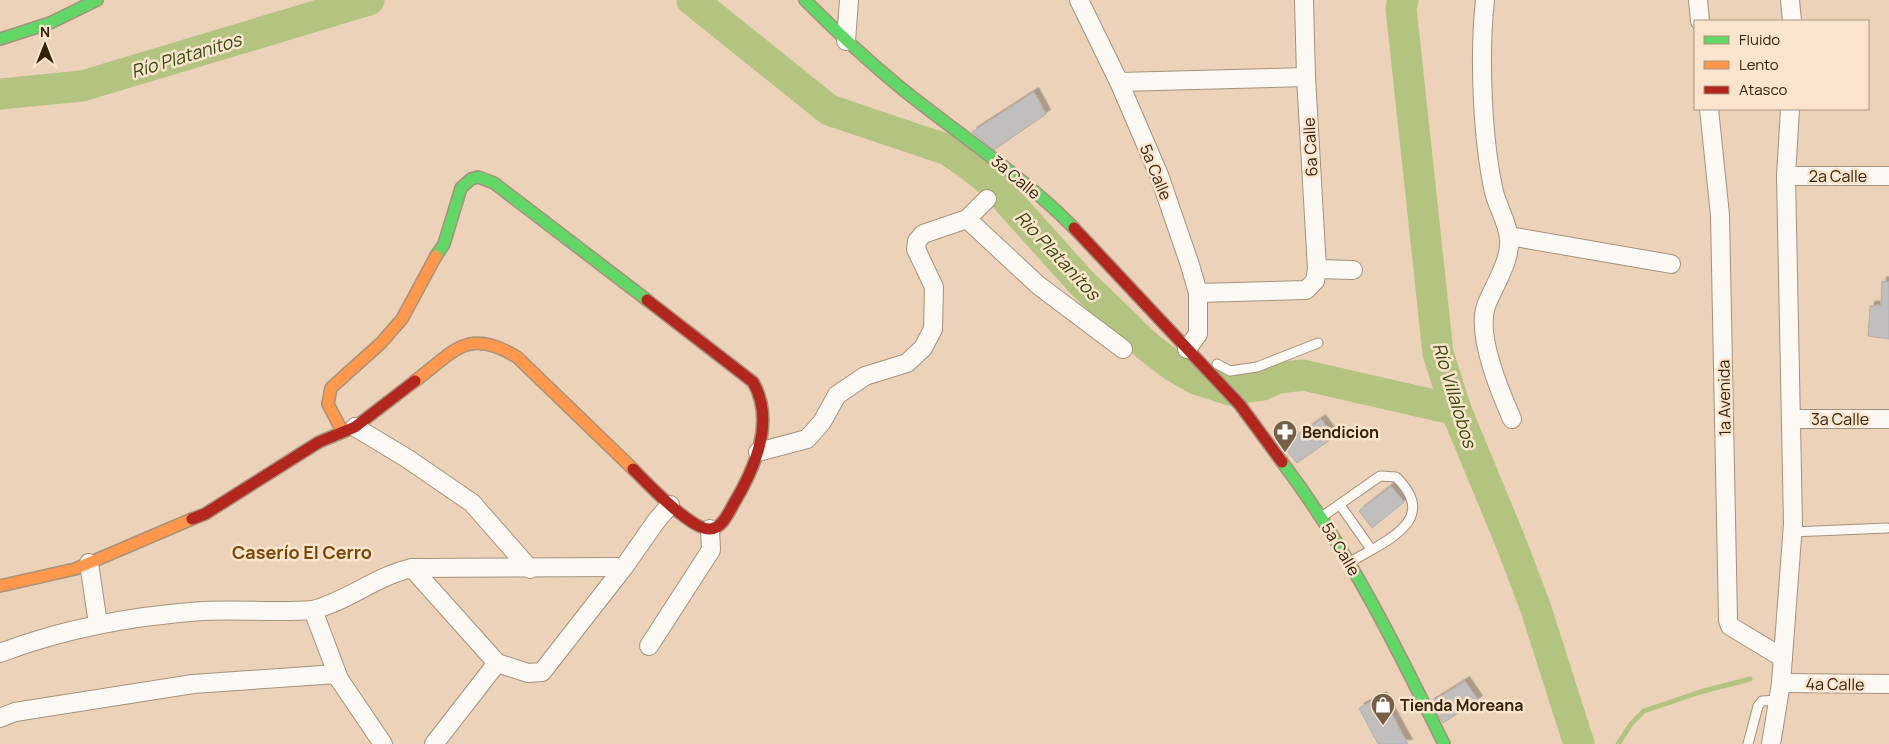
<svg xmlns="http://www.w3.org/2000/svg" width="1889" height="744" viewBox="0 0 1889 744" font-family="Manrope,sans-serif">
  <style>
    .lines { fill: none; stroke-linecap: round; stroke-linejoin: round }
    .stream { stroke: #b3c380; stroke-width: 5 }
    .river { stroke: #b3c380; stroke-width: 31 }
    .building { fill: #c0bfbe; stroke: #b0b0ae; filter: url(#shadow) }
    .lane-casing { stroke: #a6927b; stroke-width: 11 }
    .street-casing { stroke: #a6927b; stroke-width: 20 }
    .fast-casing { stroke: #a6927b; stroke-width: 14 }
    .slow-casing { stroke: #a6927b; stroke-width: 14 }
    .jam-casing { stroke: #a6927b; stroke-width: 14 }
    .lane { stroke: #fcf8f4; stroke-width: 9 }
    .street { stroke: #fcf8f4; stroke-width: 18 }
    .fast { stroke: #63d668; stroke-width: 11 }
    .slow { stroke: #ff974d; stroke-width: 11 }
    .jam { stroke: #b3261e; stroke-width: 11 }
    .labels { text-anchor: middle; dominant-baseline: central; stroke-width: 5; stroke-linejoin: round; paint-order: stroke }
    .street-label { font-size: 16px; fill: #362109; stroke: #fbe4ce }
    .poi-label { font-size: 16px; font-weight: bold; fill: #362109; stroke: #fbe4ce; text-anchor: start }
    .water-label { font-size: 18px; font-style: italic; fill: #334808; stroke: #fbe4ce }
    .neighbourhood-label { font-size: 18px; font-weight: bold; fill: #774805; stroke: #fbe4ce }
  </style>
  <defs>
    <filter id="shadow"><feDropShadow dx="4.5" dy="-4.5" stdDeviation="0" flood-color="#0004"/></filter>
  </defs>
  <rect width="100%" height="100%" fill="#ebd2b9"/>
  <g class="lines">
    <path class="stream" d="M1618,744L1631,724L1644,711L1700,692L1750,679"/>
    <g class="river">
      <path d="M692,0L829,110L948,150L971,166L990,181L1080,281L1147,346L1172,365L1196,379L1230,390L1263,385L1278,378L1303,375L1456,410"/>
      <path d="M1403,0L1401,8L1438,353L1456,410L1511,543L1535,606L1579,744"/>
      <path d="M0,94L82,86L369,0"/>
    </g>
  </g>
  <g class="building">
    <path d="M1034,92L1046,114L994,150L972,132Z"/>
    <path d="M1882,281L1889,282V339L1868,336L1870,306L1881,305Z"/>
    <path d="M1321,419L1334,437L1297,463L1283,446Z"/>
    <path d="M1391,486L1404,502L1372,528L1359,511Z"/>
    <path d="M1465,681L1478,700L1443,723L1430,703Z"/>
    <path d="M1382,696L1408,744H1378L1359,708Z"/>
  </g>
  <g class="lines">
    <defs>
      <g id="lane">
        <path d="M1217,364L1230,371L1257,367L1318,343"/>
        <path d="M1340,505L1371,549"/>
        <path d="M1323,516L1380,476L1396,477C1440,520 1387,540 1352,561"/>
        <path d="M1792,532L1887,528"/>
        <path d="M1748,744L1758,706L1762,701L1778,700"/>
      </g>
      <g id="street">
        <path d="M1079,0L1119,82L1159,175L1190,265L1198,293V334L1187,349"/>
        <path d="M1485,0C1479,55 1482,138 1494,192C1498,208 1508,223 1509,239C1511,261 1494,285 1486,306C1476,335 1500,392 1512,419"/>
        <path d="M1698,0L1700,21"/>
        <path d="M1790,0L1792,21"/>
        <path d="M846,41L849,0"/>
        <path d="M1119,82L1306,77"/>
        <path d="M1709,109L1720,215L1728,620L1730,626L1783,658"/>
        <path d="M1786,176H1889"/>
        <path d="M967,219L1038,285L1123,349"/>
        <path d="M1509,236L1671,264"/>
        <path d="M1317,269L1353,270"/>
        <path d="M1198,293L1306,290L1315,281L1317,269L1306,77L1304,0"/>
        <path d="M1792,419H1889"/>
        <path d="M355,427L408,459L472,503L530,569"/>
        <path d="M758,452L807,439L822,422L837,395L865,376L907,363L923,348L933,329L934,287L916,249L917,241L923,234L967,219L987,199"/>
        <path d="M89,563L98,624"/>
        <path d="M412,568L497,663L528,673L542,672L624,567L657,520L670,505"/>
        <path d="M313,610L339,679L383,744"/>
        <path d="M649,646L711,550L710,529"/>
        <path d="M0,653C65,628 133,616 202,611C239,609 276,613 313,610C348,601 376,576 412,568L624,567"/>
        <path d="M1781,683L1889,684"/>
        <path d="M0,718L15,712L193,684L337,674"/>
        <path d="M434,744L497,663"/>
        <path d="M1771,744L1781,683L1793,524L1786,176L1790,109"/>
      </g>
      <g id="fast">
        <path d="M805,0C837,32 870,63 906,92C962,137 1023,176 1074,228"/>
        <path d="M0,39L50,23L97,0"/>
        <path d="M436,256L444,244L461,188L471,179L478,177L494,183L647,300"/>
        <path d="M1282,462C1348,549 1396,646 1444,744"/>
      </g>
      <g id="slow">
        <path d="M415,381C455,351 467,327 517,357L633,469"/>
        <path d="M342,431L328,404L331,388L381,343L402,319L436,256"/>
        <path d="M0,586L75,569L192,519"/>
      </g>
      <g id="jam">
        <path d="M1074,228L1240,405L1282,462"/>
        <path d="M633,469C647,483 691,530 710,529C722,528 728,514 733,505C754,470 776,422 753,382L647,300"/>
        <path d="M192,519L205,514L319,442L355,427L415,381"/>
      </g>
    </defs>
    <use href="#lane" class="lane-casing"/>
    <use href="#street" class="street-casing"/>
    <use href="#fast" class="fast-casing"/>
    <use href="#slow" class="slow-casing"/>
    <use href="#jam" class="jam-casing"/>
    <use href="#lane" class="lane"/>
    <use href="#street" class="street"/>
    <use href="#fast" class="fast"/>
    <use href="#slow" class="slow"/>
    <use href="#jam" class="jam"/>
  </g>
  <defs>
    <symbol id="pharmacy-pin" viewBox="-11 -11 22 30"><path d="M0 17L-7.5 6A9.5 9.5 0 1 1 7.5 6Z" fill="#755f47" stroke="#fbe4ce"/><path d="M-2-6h4v4h4v4h-4v4h-4v-4h-4v-4h4Z" fill="#fff"/></symbol>
    <symbol id="shop-pin" viewBox="-11 -11 22 30"><path d="M0 17L-7.5 6A9.5 9.5 0 1 1 7.5 6Z" fill="#755f47" stroke="#fbe4ce"/><path d="M-5-2.5h2.3a2.7 3.5 0 0 1 5.4 0H5L5.5 6h-11ZM-1.5-2.5h3a1.5 2.3 0 0 0-3 0Z" fill="#fff"/></symbol>
  </defs>
  <g fill-rule="evenodd">
    <use href="#pharmacy-pin" x="1271" y="418" width="28" height="38"/>
    <use href="#shop-pin" x="1369" y="691" width="28" height="38"/>
  </g>
  <g class="labels">
    <g class="street-label">
      <text transform="translate(1310 147) rotate(-93)">6a Calle</text>
      <text transform="translate(1156 172) rotate(68)">5a Calle</text>
      <text x="1838" y="176">2a Calle</text>
      <text transform="translate(1016 177) rotate(40)">3a Calle</text>
      <text transform="translate(1724 398) rotate(-91)">1a Avenida</text>
      <text x="1840" y="419">3a Calle</text>
      <text transform="translate(1341 549) rotate(59)">5a Calle</text>
      <text transform="translate(1835 684) rotate(1)">4a Calle</text>
    </g>
    <g class="poi-label">
      <text x="1302" y="432">Bendicion</text>
      <text x="1400" y="705">Tienda Moreana</text>
    </g>
    <g class="water-label">
      <text transform="translate(186 55) rotate(-17)">Río Platanitos</text>
      <text transform="translate(1058 255) rotate(47)">Rio Platanitos</text>
      <text transform="translate(1455 395) rotate(73)">Río Villalobos</text>
    </g>
    <g class="neighbourhood-label">
      <text x="302" y="552">Caserío El Cerro</text>
    </g>
  </g>
  <rect x="1694" y="20" width="175" height="90" fill="#fbe4ce" stroke="#ac967f"/>
  <rect x="1704" y="36" width="25" height="8" fill="#63d668" stroke="#ac967f"/>
  <text x="1739" y="45" font-size="15" fill="#362109">Fluido</text>
  <rect x="1704" y="61" width="25" height="8" fill="#ff974d" stroke="#ac967f"/>
  <text x="1739" y="70" font-size="15" fill="#362109">Lento</text>
  <rect x="1704" y="86" width="25" height="8" fill="#b3261e" stroke="#ac967f"/>
  <text x="1739" y="95" font-size="15" fill="#362109">Atasco</text>
  <g transform="translate(45 45)" stroke="#fbe4ce" stroke-width="4" paint-order="stroke">
  <path d="M0-4L9 19L0 12L-9 19Z" fill="#362109"/>
  <text y="-8" font-size="14" font-weight="bold" text-anchor="middle" fill="#362109">N</text>
  </g>
</svg>
